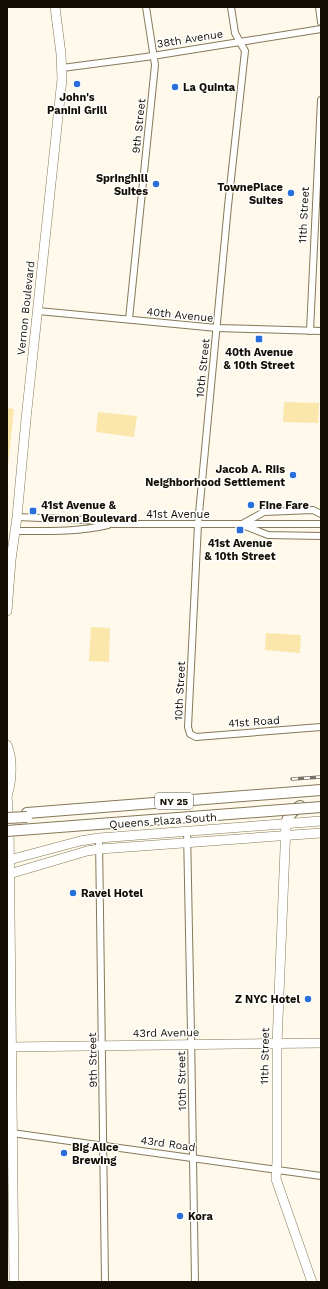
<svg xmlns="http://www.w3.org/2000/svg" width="328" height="1289" viewBox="0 0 328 1289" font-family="'Work Sans',sans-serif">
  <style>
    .green { fill: #fbe6ac }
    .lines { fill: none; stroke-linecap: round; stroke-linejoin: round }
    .minor-casing { stroke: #867958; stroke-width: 8 }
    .secondary-casing { stroke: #867958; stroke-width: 10 }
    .trunk-casing { stroke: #867958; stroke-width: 12 }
    .minor { stroke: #fff; stroke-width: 6 }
    .secondary { stroke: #fff; stroke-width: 9 }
    .trunk { stroke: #fff; stroke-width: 10 }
    .rail-casing { stroke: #767164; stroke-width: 3.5 }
    .rail { stroke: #fff; stroke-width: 2; stroke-dasharray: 6; stroke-linecap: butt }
    .trunk-bridge-casing { stroke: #867958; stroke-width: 12; stroke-linecap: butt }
    .trunk-bridge { stroke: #fff; stroke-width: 10 }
    .poi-dot { fill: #2a6edb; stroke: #fff; stroke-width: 1.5 }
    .labels { text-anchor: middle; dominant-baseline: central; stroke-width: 3; stroke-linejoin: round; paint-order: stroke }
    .shield { fill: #fff; stroke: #5a574f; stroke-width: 1 }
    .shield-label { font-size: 10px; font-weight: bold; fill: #140f04 }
    .street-label { font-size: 11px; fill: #140f04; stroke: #fff }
    .poi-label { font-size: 11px; font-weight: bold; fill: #140f04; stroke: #fff; text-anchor: start }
  </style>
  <rect width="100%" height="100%" fill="#fef9ea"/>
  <g class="green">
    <path d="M284,402L319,403L318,423L283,422Z"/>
    <path d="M7,408L14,409L7,475Z"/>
    <path d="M98,412L137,416L134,437L96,432Z"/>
    <path d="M91,627L110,628L109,662L89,661Z"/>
    <path d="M266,633L301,635L300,653L265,650Z"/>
  </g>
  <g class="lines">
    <defs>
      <g id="minor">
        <path d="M231,7L235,33L245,51L228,206L198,524L188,727L190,734L196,737L321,727"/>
        <path d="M319,7L321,22"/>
        <path d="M62,68L146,57L321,29"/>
        <path d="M38,311L217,328L321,331"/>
        <path d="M129,319L155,65L146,7"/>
        <path d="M310,331L321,100"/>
        <path d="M17,517L87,520L113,524H321"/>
        <path d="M244,523L264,512L313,510L321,514"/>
        <path d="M245,526L268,535L321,536"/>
        <path d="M16,531C47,531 77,532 108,525"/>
        <path d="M187,831L191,1034L195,1282"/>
        <path d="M99,838L105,1282"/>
        <path d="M12,1133L321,1176"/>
      </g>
      <g id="secondary">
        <path d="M7,611L11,560L17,517L26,419L62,79L61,54L55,7"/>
        <path d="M7,745C13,759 12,782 7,796"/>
        <path d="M7,795L9,823L14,1282"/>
        <path d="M286,824L277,1044V1161L276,1179L312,1282"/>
        <path d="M9,860L80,841L99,838L321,821"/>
        <path d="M9,874L87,851L100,849L321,833"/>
        <path d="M11,1047L321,1043"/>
      </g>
      <g id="trunk">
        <path d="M27,813L321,790"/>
        <path d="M286,824C288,815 293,811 300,806"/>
      </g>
    </defs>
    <use href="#minor" class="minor-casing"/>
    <use href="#secondary" class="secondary-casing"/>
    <use href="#trunk" class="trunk-casing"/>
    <use href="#minor" class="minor"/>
    <use href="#secondary" class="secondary"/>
    <use href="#trunk" class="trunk"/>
    <defs>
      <path id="rail" d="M292,779L321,777"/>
    </defs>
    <use href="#rail" class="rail-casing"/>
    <use href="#rail" class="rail"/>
    <defs>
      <g id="trunk-bridge">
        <path d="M7,818L27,817"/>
        <path d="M7,831L321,807"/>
      </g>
    </defs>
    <use href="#trunk-bridge" class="trunk-bridge-casing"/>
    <use href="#trunk-bridge" class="trunk-bridge"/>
  </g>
  <g class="poi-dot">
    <circle cx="77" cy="84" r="4"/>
    <circle cx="175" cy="87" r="4"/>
    <circle cx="156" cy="184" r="4"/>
    <circle cx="291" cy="193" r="4"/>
    <rect x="255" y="335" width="8" height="8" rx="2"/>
    <circle cx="293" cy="475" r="4"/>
    <circle cx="251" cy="505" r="4"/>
    <rect x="29" y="507" width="8" height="8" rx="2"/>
    <rect x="236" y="526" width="8" height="8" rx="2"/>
    <circle cx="73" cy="893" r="4"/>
    <circle cx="308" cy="999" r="4"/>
    <circle cx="64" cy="1153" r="4"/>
    <circle cx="180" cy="1216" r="4"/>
  </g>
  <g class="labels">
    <rect class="shield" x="155" y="793" width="38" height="16" rx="3"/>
    <g class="shield-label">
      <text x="174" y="801">NY 25</text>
    </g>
    <g class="street-label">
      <text transform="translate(190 39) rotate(-9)">38th Avenue</text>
      <text transform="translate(139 126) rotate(-84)">9th Street</text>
      <text transform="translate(304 215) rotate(-87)">11th Street</text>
      <text transform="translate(26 308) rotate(-84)">Vernon Boulevard</text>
      <text transform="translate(180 315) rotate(6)">40th Avenue</text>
      <text transform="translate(203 368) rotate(-84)">10th Street</text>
      <text x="178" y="514">41st Avenue</text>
      <text transform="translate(180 691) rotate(-87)">10th Street</text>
      <text transform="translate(254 722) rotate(-4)">41st Road</text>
      <text transform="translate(163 821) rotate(-4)">Queens Plaza South</text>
      <text transform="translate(166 1033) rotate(-1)">43rd Avenue</text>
      <text transform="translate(265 1056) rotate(-89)">11th Street</text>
      <text transform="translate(93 1060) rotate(-91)">9th Street</text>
      <text transform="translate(182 1081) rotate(-91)">10th Street</text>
      <text transform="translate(168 1144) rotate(8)">43rd Road</text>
    </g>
    <g class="poi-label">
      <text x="183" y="87">La Quinta</text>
      <text x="77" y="97" text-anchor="middle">John's<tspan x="77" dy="13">Panini Grill</tspan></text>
      <text x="148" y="178" text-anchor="end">Springhill<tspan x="148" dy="13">Suites</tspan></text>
      <text x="283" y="187" text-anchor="end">TownePlace<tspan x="283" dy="13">Suites</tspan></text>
      <text x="259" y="352" text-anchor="middle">40th Avenue<tspan x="259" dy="13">&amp; 10th Street</tspan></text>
      <text x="285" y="469" text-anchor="end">Jacob A. Riis<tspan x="285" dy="13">Neighborhood Settlement</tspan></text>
      <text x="41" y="505">41st Avenue &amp;<tspan x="41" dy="13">Vernon Boulevard</tspan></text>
      <text x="259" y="505">Fine Fare</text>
      <text x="240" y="543" text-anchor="middle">41st Avenue<tspan x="240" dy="13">&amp; 10th Street</tspan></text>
      <text x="81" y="893">Ravel Hotel</text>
      <text x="300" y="999" text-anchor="end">Z NYC Hotel</text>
      <text x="72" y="1147">Big Alice<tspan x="72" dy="13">Brewing</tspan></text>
      <text x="188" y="1216">Kora</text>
    </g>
  </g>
  <rect width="328" height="1289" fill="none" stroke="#140f04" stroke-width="16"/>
</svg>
